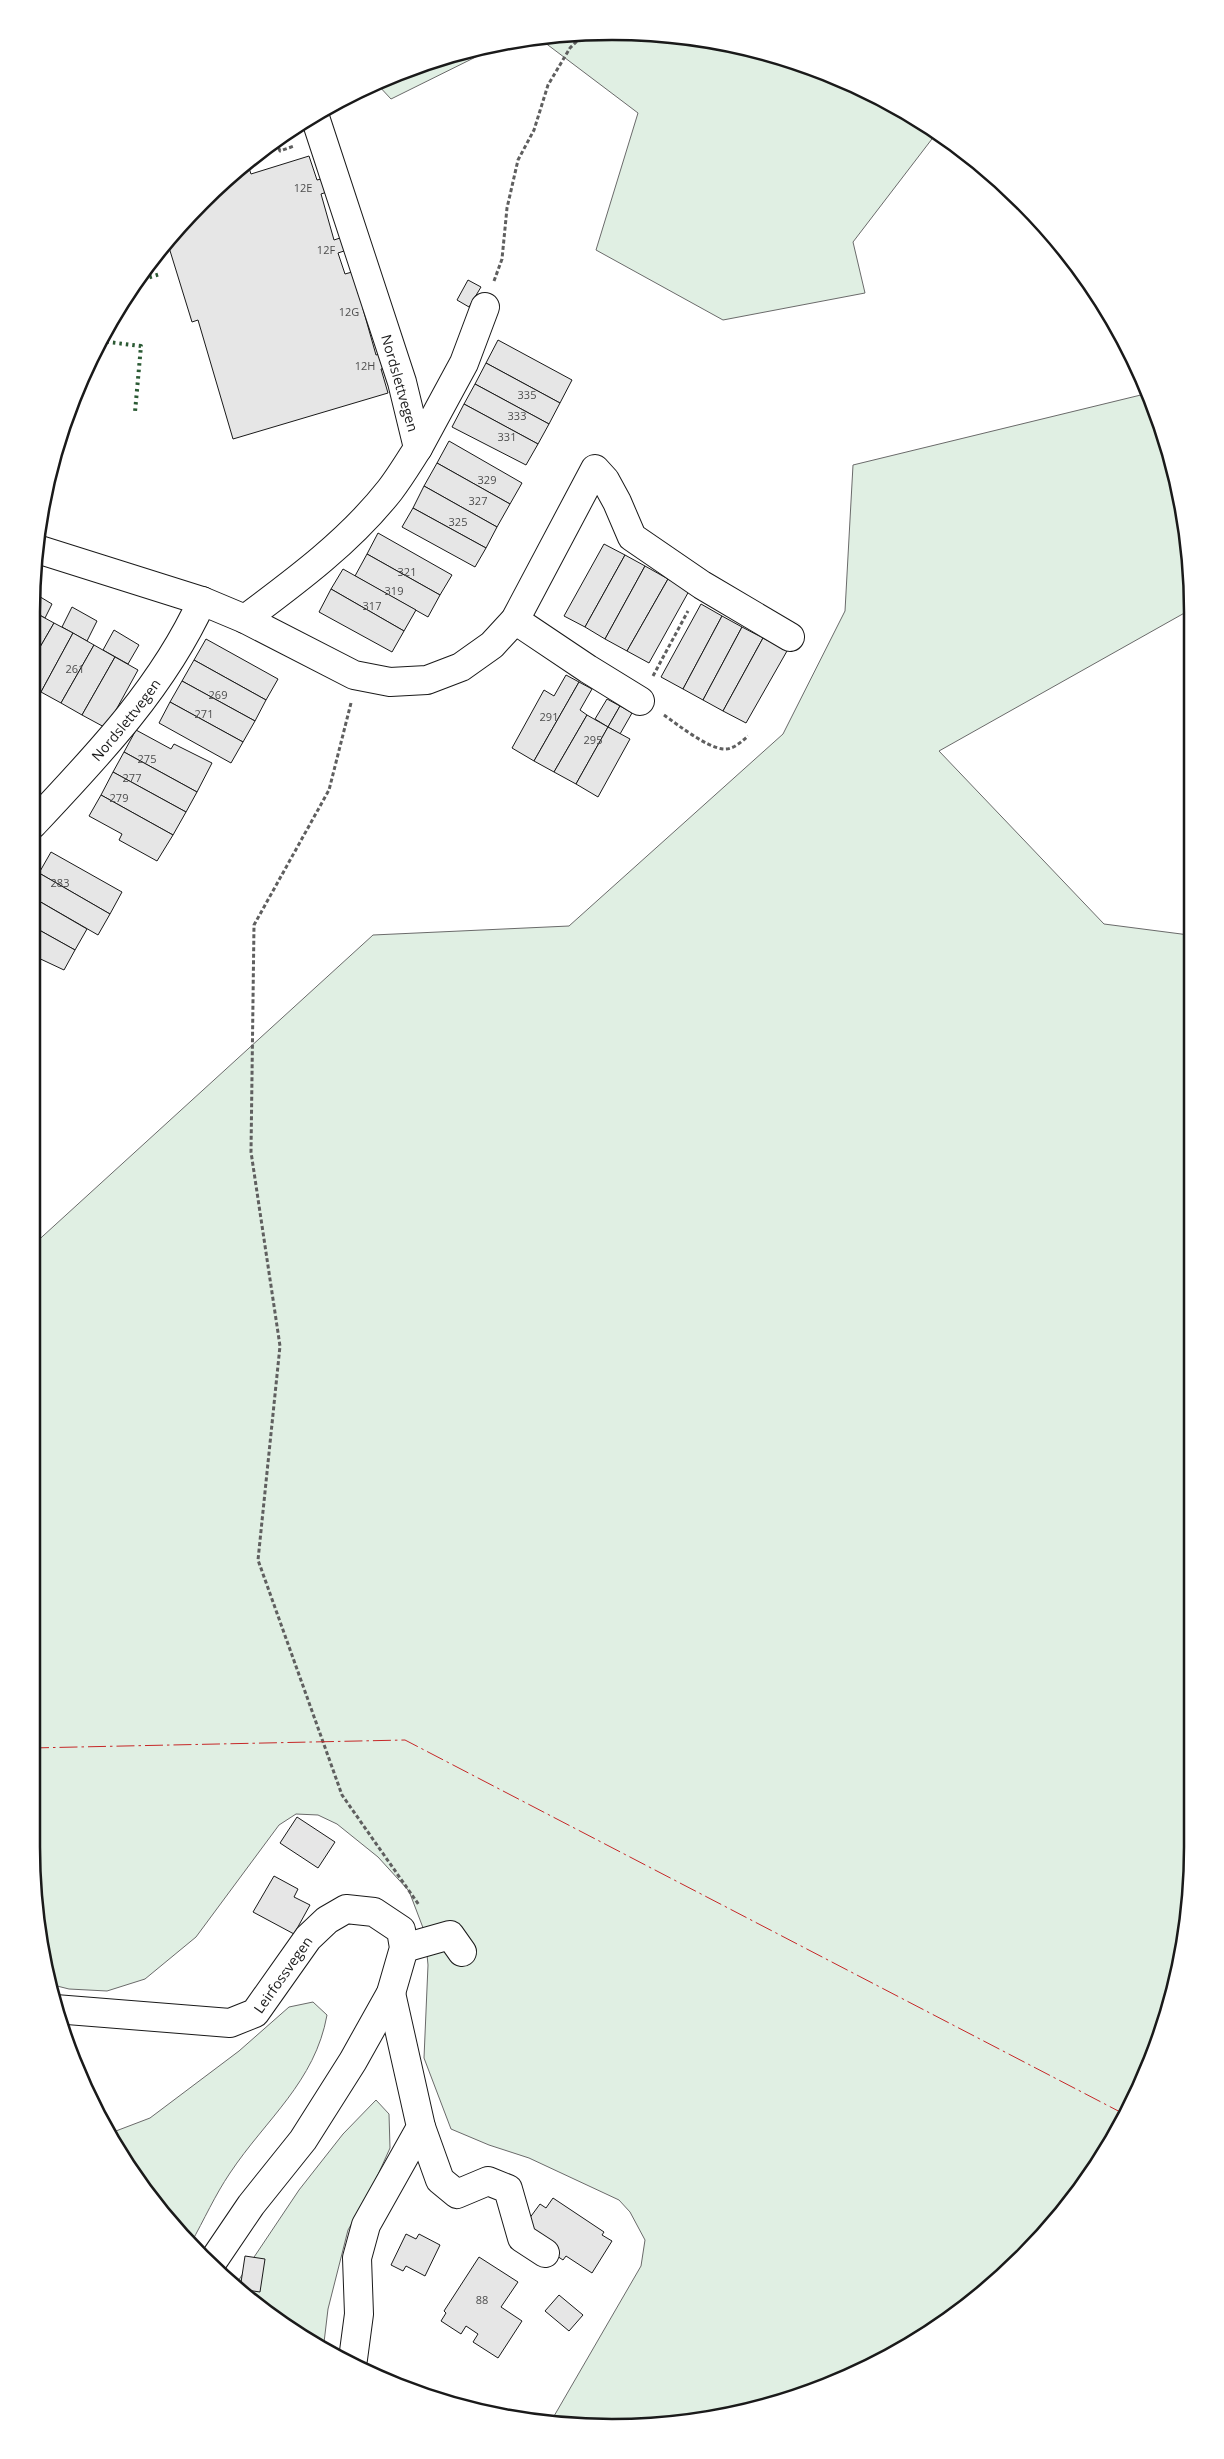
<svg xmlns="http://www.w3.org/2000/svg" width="1224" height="2459" viewBox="0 0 1224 2459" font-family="'Open Sans',sans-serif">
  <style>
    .green { fill: #e0efe3; stroke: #6a6a6a }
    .building { fill: #e6e6e6; stroke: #1a1a1a }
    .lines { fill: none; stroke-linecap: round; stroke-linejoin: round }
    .minor-casing { stroke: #1a1a1a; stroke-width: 30 }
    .path { stroke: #5f5f5f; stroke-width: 3; stroke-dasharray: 4 2.5; stroke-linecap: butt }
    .minor { stroke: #fff; stroke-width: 28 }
    .hedge { stroke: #2b5a34; stroke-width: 4; stroke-dasharray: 2.5 4; stroke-linecap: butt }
    .power { stroke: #c62828; stroke-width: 1; stroke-dasharray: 18 4 2.5 4; stroke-linecap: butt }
    .labels { text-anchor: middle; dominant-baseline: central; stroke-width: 4; stroke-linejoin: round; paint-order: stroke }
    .number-label { font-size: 11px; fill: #4d4d4d }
    .street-label { font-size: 14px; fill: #1a1a1a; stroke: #fff }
    .rim { fill: none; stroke: #1a1a1a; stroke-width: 2.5 }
  </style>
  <rect width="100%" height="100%" fill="#fff"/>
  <g class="green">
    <path d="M650,32L762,51L869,91L935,135L853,242L865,293L723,320L596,250L638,113L536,36Z"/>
    <path d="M502,44L391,99L377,84L425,62Z"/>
    <path d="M1149,393L1188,536V611L939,751L1104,924L1189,935L1192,1885L1173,1997L1133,2104L1073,2200L1022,2258L935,2330L869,2368L763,2408L688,2423L574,2427L550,2423L641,2266L645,2240L630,2212L619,2200L529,2158L489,2145L451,2129L424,2058L428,1965L425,1933L409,1891L378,1857L337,1824L318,1815L296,1814L279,1825L196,1937L145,1979L107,1991L69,1989L49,1984L42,1960L31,1847L32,1246L373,935L569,926L783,734L845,611L853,465Z"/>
    <path d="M313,2002L327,2015C315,2082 266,2119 230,2173C215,2195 204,2220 191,2243L151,2201L108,2134L150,2118L239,2051L289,2007Z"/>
    <path d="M376,2100L389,2114L390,2148L372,2188L348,2230L328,2309L323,2351L234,2287L299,2190L343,2134Z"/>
  </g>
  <g class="building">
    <path d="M309,156L317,180L329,177L333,190L321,194L334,240L346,236L350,249L338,253L345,274L352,272L359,296L370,293L374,306L363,309L376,355L388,352L392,366L381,369L388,393L233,439L198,320L192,322L167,241L224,181L234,178L233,173L247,162L251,174Z"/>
    <path d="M468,280L481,287L469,307L457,300Z"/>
    <path d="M498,340L572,380L560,403L486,363Z"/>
    <path d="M486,363L560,403L549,424L475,384Z"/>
    <path d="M475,384L549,424L538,444L464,404Z"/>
    <path d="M464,404L538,444L526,465L452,427Z"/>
    <path d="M449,441L522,483L510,504L437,463Z"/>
    <path d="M437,463L510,504L497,527L424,486Z"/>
    <path d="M424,486L497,527L486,548L413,508Z"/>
    <path d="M413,508L486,548L475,567L402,527Z"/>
    <path d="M378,533L452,575L440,595L367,554Z"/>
    <path d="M604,544L625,555L585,627L564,616Z"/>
    <path d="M367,554L440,595L428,617L355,576Z"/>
    <path d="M625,555L645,566L605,639L585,627Z"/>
    <path d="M645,566L668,579L627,651L605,639Z"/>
    <path d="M343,569L416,610L404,631L331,589Z"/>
    <path d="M668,579L689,591L649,663L627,651Z"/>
    <path d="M331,589L404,631L392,652L319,612Z"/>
    <path d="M32,592L52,604L45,618L32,611Z"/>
    <path d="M701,604L722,616L683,689L661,677Z"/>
    <path d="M72,607L97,621L87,641L62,627Z"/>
    <path d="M32,611L54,623L32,661Z"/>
    <path d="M722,616L742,627L703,700L683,689Z"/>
    <path d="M54,623L73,633L41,692L32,687V661Z"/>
    <path d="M742,627L763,638L723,711L703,700Z"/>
    <path d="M114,630L139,645L128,664L103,650Z"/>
    <path d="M73,633L94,645L61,703L41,692Z"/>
    <path d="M763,638L787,651L746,723L723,711Z"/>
    <path d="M206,639L278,679L266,700L194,660Z"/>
    <path d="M94,645L115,657L82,715L61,703Z"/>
    <path d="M115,657L138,670L106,728L82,715Z"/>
    <path d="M194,660L266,700L255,721L182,681Z"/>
    <path d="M566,675L579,682L534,761L512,748L544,690L554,696Z"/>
    <path d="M182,681L255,721L243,742L170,702Z"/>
    <path d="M579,682L592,689L580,710L587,715L554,772L534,761Z"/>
    <path d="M607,699L620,706L608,727L595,719Z"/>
    <path d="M170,702L243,742L231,763L159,723Z"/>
    <path d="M620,706L632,713L620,734L608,727Z"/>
    <path d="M587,715L608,727L576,784L554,772Z"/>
    <path d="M608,727L630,739L598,797L576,784Z"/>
    <path d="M136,730L171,749L174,744L212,763L197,792L124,752Z"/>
    <path d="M124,752L197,792L186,812L113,772Z"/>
    <path d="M113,772L186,812L173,835L101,795Z"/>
    <path d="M101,795L173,835L157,861L119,840L122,834L89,816Z"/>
    <path d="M51,852L122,892L110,914L39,873Z"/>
    <path d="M39,873L110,914L98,935L32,897V885Z"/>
    <path d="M32,897L87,929L75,950L32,926Z"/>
    <path d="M32,926L75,950L64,970L32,955Z"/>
    <path d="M297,1817L335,1842L318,1868L280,1843Z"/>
    <path d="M274,1876L298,1889L294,1897L310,1905L294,1934L253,1912Z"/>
    <path d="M553,2198L604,2232L602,2235L612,2241L592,2273L566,2256L563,2260L554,2254L558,2247L526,2223L540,2204L546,2208Z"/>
    <path d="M406,2234L416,2239L419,2234L440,2245L425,2276L406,2266L403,2271L391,2265Z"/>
    <path d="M245,2256L265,2259L260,2292L240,2289Z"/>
    <path d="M479,2257L518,2282L501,2307L522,2321L498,2358L473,2342L478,2334L466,2326L461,2334L441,2321L446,2313L444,2311Z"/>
    <path d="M559,2295L583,2315L569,2331L545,2311Z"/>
  </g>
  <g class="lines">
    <defs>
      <g id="minor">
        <path d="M418,448L464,363L485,307"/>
        <path d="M37,549L202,601L245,619L354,675L390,682L427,680L461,667L492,645L515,620L595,469L605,480L617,502L632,537L702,585L790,637"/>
        <path d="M245,619C296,581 350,541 390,490C400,477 409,462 418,448L402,382L314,114"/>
        <path d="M515,620L588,669L640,701"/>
        <path id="s1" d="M32,825C97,756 163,687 202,601"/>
        <path d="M404,1948L450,1935L462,1952"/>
        <path id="s2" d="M55,2009L230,2023L255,2013L308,1938L327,1920L346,1909L374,1912L401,1930L404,1948L391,1993L353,2061L303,2140L251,2205L211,2264"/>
        <path d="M421,2127L440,2180L457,2194L488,2181L508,2189L522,2238L545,2253"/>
        <path d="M353,2359L359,2314L357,2258L366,2225L421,2127L391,1993"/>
      </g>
    </defs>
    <use href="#minor" class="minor-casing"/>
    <g class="path">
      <path d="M276,142L280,151L294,146"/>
      <path d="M261,152L264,154L263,151"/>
      <path d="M494,281L502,259L507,208L518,160L534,130L548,85L570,48L583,35"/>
      <path d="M653,676L688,611"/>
      <path d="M351,703L329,790L254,925L251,1152L280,1346L258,1560L342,1795L419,1905"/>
      <path d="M664,715C678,725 706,747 723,749C733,750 741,742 748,736"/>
    </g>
    <use href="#minor" class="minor"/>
    <g class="hedge">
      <path d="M137,281L160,274"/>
      <path d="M100,341L141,346L135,412"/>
    </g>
    <path class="power" d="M31,1748L405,1740L1126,2115"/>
  </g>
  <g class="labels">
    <g class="number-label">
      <text x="303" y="187">12E</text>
      <text x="326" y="249">12F</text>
      <text x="349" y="311">12G</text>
      <text x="365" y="365">12H</text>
      <text x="527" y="394">335</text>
      <text x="517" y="415">333</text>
      <text x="507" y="436">331</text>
      <text x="487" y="479">329</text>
      <text x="478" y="500">327</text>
      <text x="458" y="521">325</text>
      <text x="407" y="571">321</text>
      <text x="394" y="590">319</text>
      <text x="372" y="605">317</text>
      <text x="75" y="668">261</text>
      <text x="218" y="694">269</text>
      <text x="204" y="713">271</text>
      <text x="549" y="716">291</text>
      <text x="593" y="739">295</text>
      <text x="147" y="758">275</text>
      <text x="132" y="777">277</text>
      <text x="119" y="797">279</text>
      <text x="60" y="882">283</text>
      <text x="482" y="2299">88</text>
    </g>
    <g class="street-label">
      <text transform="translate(400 383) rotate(74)">Nordslettvegen</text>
      <text stroke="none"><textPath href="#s1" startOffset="141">Nordslettvegen</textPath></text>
      <text stroke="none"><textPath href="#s2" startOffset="250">Leirfossvegen</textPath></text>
    </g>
  </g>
  <path d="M0 0H1224V2459H0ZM612 40H612A572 572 0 0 1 1184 612V1847A572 572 0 0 1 612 2419H612A572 572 0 0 1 40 1847V612A572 572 0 0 1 612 40Z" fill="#fff" fill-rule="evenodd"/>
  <path class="rim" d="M612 40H612A572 572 0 0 1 1184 612V1847A572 572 0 0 1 612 2419H612A572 572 0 0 1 40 1847V612A572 572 0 0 1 612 40Z"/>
</svg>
